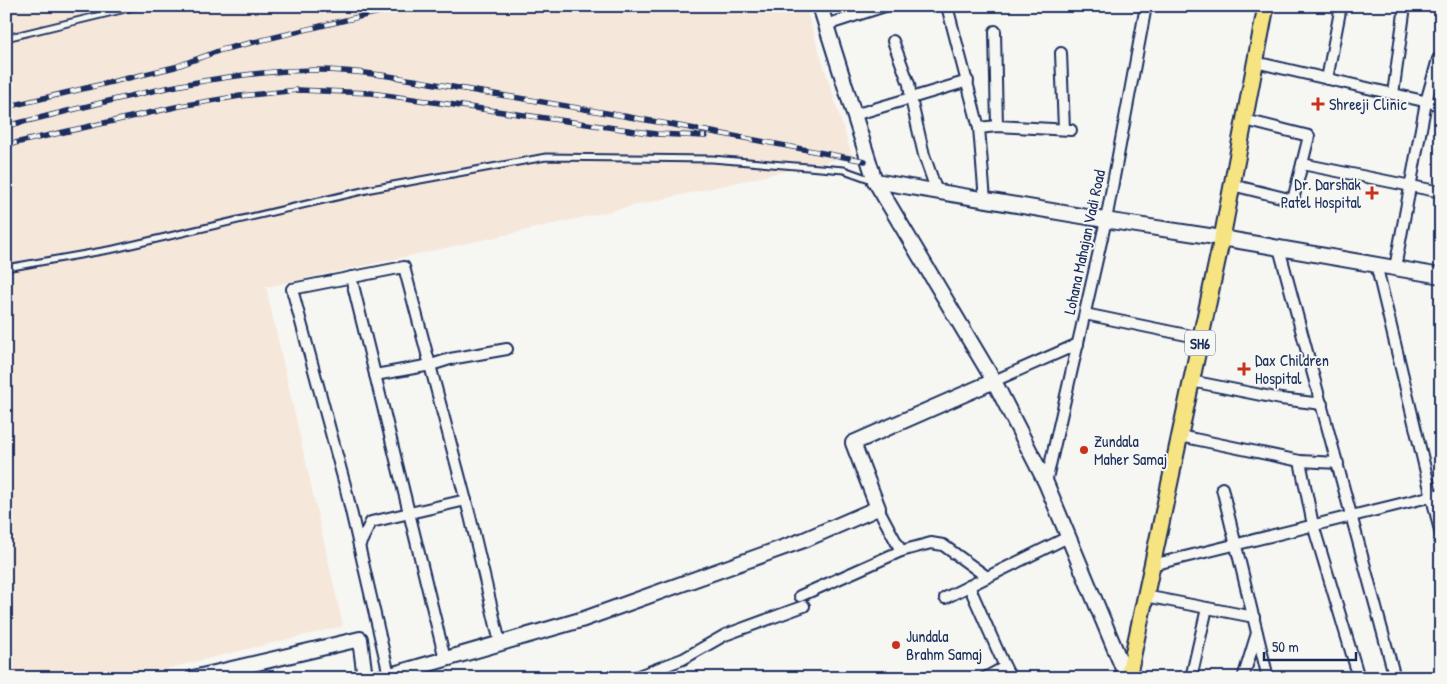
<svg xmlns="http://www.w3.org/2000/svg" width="1447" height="684" viewBox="0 0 1447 684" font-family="'Patrick Hand',sans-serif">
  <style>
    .built { fill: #f6e7db }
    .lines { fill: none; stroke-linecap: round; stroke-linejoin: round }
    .lane-casing { stroke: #1b2f5e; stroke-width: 9 }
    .street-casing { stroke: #1b2f5e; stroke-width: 14 }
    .secondary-casing { stroke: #1b2f5e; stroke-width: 18 }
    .primary-casing { stroke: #1b2f5e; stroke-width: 19 }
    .lane { stroke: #f6f6f2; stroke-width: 5 }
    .street { stroke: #f6f6f2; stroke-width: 10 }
    .secondary { stroke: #f6f6f2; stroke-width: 14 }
    .primary { stroke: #f6e381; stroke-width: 15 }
    .rail-casing { stroke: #1b2f5e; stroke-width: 5.5 }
    .rail { stroke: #f6f6f2; stroke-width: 4; stroke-dasharray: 11; stroke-linecap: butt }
    .poi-dot { fill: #c8321e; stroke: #f6f6f2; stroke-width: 2 }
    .labels { text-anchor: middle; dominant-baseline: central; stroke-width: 4; stroke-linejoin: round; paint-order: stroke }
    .shield { fill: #f6f6f2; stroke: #5d6b8a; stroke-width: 1 }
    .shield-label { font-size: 15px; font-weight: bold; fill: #1b2f5e }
    .poi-label { font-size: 16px; fill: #1b2f5e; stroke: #f6f6f2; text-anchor: start }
    .street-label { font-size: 16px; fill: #1b2f5e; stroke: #f6f6f2 }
  </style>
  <rect width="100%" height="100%" fill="#f6f6f2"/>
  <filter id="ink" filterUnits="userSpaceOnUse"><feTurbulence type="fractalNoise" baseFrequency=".02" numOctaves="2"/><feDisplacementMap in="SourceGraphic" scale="10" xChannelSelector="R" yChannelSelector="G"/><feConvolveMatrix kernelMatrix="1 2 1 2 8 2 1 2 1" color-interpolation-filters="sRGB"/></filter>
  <g filter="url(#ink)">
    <path class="built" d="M6,6H805L852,156L505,235L266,287L343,626L128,678H6Z"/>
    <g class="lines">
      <defs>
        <g id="lane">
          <path d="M6,38L138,6"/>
          <path d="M6,268L114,249L371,189L546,157L712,159L844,170L872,180"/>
        </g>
        <g id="street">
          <path d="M947,6L979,128L985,200"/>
          <path d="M826,25L885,6"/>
          <path d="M995,31L997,126"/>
          <path d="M893,41L909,84L911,99L924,155L937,192"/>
          <path d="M1061,53L1064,129"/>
          <path d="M1255,62L1441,105"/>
          <path d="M1327,79L1341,6"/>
          <path d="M1393,94L1405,6"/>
          <path d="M854,115L968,81"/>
          <path d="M979,128L997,126L1071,130"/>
          <path d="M1302,164L1441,192"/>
          <path d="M1232,185L1293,200L1309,136L1245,120"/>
          <path d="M1279,248L1395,678"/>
          <path d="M1376,264L1441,535"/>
          <path d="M1395,268L1426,102L1438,59L1441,58"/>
          <path d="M351,277L445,659"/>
          <path d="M1085,314L1201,338"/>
          <path d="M375,375L431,365L450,359L507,349"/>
          <path d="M994,381L1078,344"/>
          <path d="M1191,381L1281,399L1322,404"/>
          <path d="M1180,436L1300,461L1338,463"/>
          <path d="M1300,461L1313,525L1359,678"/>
          <path d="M1046,483L1106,220L1146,6"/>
          <path d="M1222,488L1268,678"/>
          <path d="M878,508L901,551"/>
          <path d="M359,546L371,522L466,500"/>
          <path d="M1152,565L1441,494"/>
          <path d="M969,586L1005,667L1011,678"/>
          <path d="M800,596L901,551L931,543L943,545L987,577"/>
          <path d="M1145,596L1254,617"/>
          <path d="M945,598L1068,537"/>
          <path d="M389,675L345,485L292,289L404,267L470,516L500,643"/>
          <path d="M633,678L683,659L725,635L804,606"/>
          <path d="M985,678L1005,667"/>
          <path d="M1191,678L1207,608"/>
          <path d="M1243,678L1257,633"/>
        </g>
        <g id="secondary">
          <path d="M820,6L875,181L994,381L1046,483L1127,678"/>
          <path d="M875,181L1111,221L1222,238L1441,276"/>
          <path d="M193,678L360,639L365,678"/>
          <path d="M380,678L584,619L804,540L878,508L853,443L994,381"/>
        </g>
        <path id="primary" d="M1128,678L1222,238L1266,6"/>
      </defs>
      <use href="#lane" class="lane-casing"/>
      <use href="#street" class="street-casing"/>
      <use href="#secondary" class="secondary-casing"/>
      <use href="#primary" class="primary-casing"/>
      <use href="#lane" class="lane"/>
      <use href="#street" class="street"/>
      <use href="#secondary" class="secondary"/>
      <use href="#primary" class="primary"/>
      <defs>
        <g id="rail">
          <path d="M6,107L175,67L221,50L404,6"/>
          <path d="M6,126C108,102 211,71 316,70C375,70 436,85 494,94C618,114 741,137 865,161"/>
          <path d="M6,145L180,106L240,96L298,90L371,93L656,134L705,136"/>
        </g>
      </defs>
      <use href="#rail" class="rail-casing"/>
      <use href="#rail" class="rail"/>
    </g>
  </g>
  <g class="poi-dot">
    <path d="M1315.5 96.5h5v5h5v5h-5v5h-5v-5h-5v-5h5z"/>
    <path d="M1369.5 185.5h5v5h5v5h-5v5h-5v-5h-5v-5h5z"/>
    <path d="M1241.5 361.5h5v5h5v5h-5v5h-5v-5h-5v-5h5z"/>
    <circle cx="1084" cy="450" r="5"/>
    <circle cx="896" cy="645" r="5"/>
  </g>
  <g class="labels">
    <rect class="shield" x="1185" y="330.5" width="30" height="25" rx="4"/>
    <g class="shield-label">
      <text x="1200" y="343">SH6</text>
    </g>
    <g class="poi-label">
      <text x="1329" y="104">Shreeji Clinic</text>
      <text x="1361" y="184" text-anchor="end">Dr. Darshak<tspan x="1361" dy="18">Patel Hospital</tspan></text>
      <text x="1255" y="360">Dax Children<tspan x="1255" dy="18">Hospital</tspan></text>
      <text x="1094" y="441">Zundala<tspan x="1094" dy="18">Maher Samaj</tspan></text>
      <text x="906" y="636">Jundala<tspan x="906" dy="18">Brahm Samaj</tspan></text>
    </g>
    <g class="street-label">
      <text transform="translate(1084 242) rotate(-78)">Lohana Mahajan Vadi Road</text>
    </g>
  </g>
  <rect width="1447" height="684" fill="none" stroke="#f6f6f2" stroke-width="25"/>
  <rect x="12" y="12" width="1422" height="659" fill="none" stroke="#1b2f5e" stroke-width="2" filter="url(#ink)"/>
  <path d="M1264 652v8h92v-8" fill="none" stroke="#1b2f5e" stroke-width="2.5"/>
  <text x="1272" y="652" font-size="15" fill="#1b2f5e" stroke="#f6f6f2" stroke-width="4" paint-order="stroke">50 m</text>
</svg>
